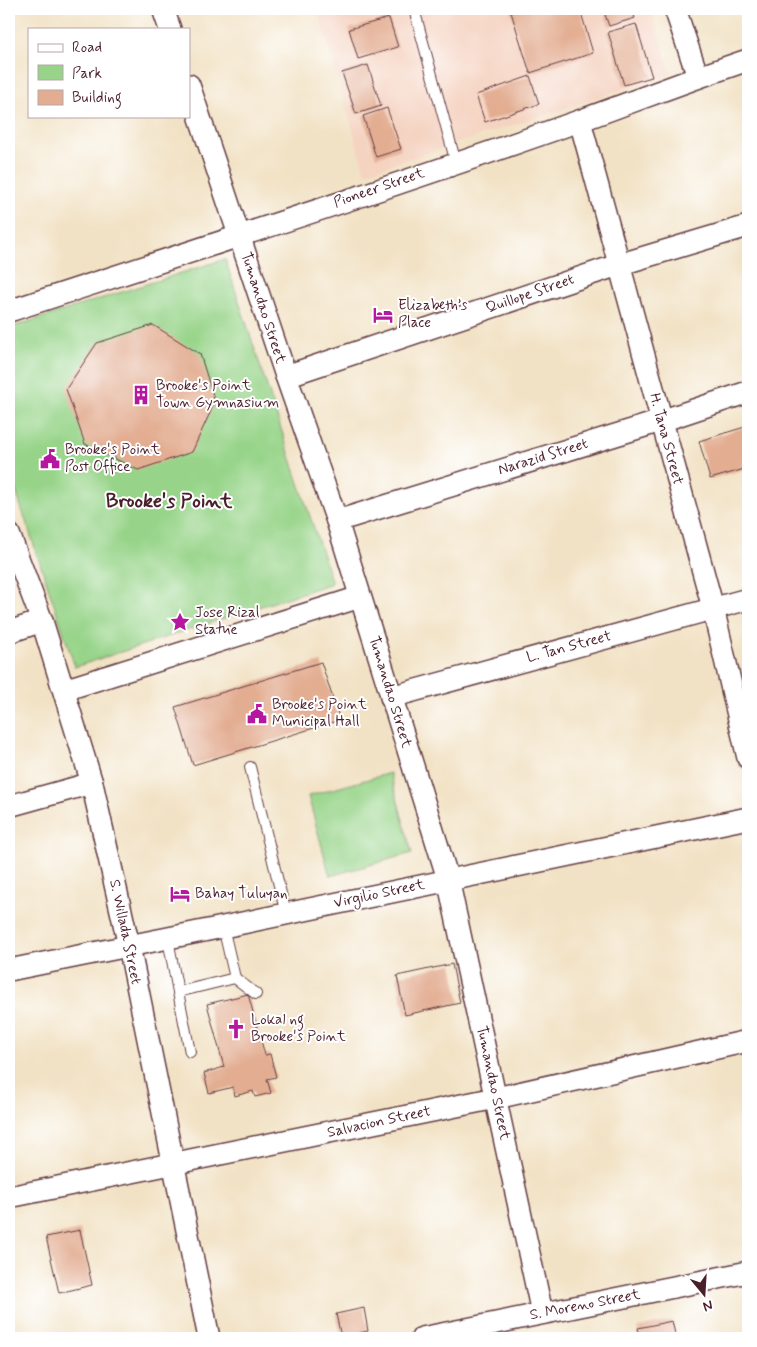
<svg xmlns="http://www.w3.org/2000/svg" width="757" height="1347" viewBox="0 0 757 1347" font-family="Mynerve,sans-serif">
  <style>
    .built { fill: #f5d3c1 }
    .green { fill: #97d489; stroke: #707a5a }
    .building { fill: #e3ad92 }
    .lines { fill: none; stroke-linecap: round; stroke-linejoin: round }
    .service-casing { stroke: #633c42; stroke-width: 12 }
    .minor-casing { stroke: #633c42; stroke-width: 24 }
    .service { stroke: #fff; stroke-width: 10 }
    .minor { stroke: #fff; stroke-width: 21 }
    .labels { text-anchor: middle; dominant-baseline: central; stroke-width: 4; stroke-linejoin: round; paint-order: stroke }
    .street-label { font-size: 15px; fill: #4a1f2b; stroke: #fff }
    .poi-label { font-size: 15px; fill: #4a1f2b; stroke: #fff; text-anchor: start }
    .district-label { font-size: 20px; font-weight: bold; fill: #4a1f2b; stroke: #fff }
  </style>
  <rect width="100%" height="100%" fill="#fff"/>
  <filter id="ink" filterUnits="userSpaceOnUse"><feTurbulence type="fractalNoise" baseFrequency=".02" numOctaves="2"/><feDisplacementMap in="SourceGraphic" scale="10" xChannelSelector="R" yChannelSelector="G"/><feConvolveMatrix kernelMatrix="1 2 1 2 8 2 1 2 1" color-interpolation-filters="sRGB"/></filter>
  <filter id="wash" filterUnits="userSpaceOnUse"><feTurbulence type="fractalNoise" baseFrequency=".0096" numOctaves="4" result="noise"/><feDisplacementMap in="SourceGraphic" scale="20" xChannelSelector="R" yChannelSelector="G"/><feGaussianBlur stdDeviation="1.12" result="paint"/><feColorMatrix in="noise" values="0 0 0 0 0 0 0 0 0 0 0 0 0 0 0 0 0 1.4 0 .05"/><feComposite in="paint" operator="in"/></filter>
  <g filter="url(#wash)">
    <rect width="100%" height="100%" fill="#f2e2c5"/>
    <path class="built" d="M318,9H650L671,74L365,173Z"/>
    <g class="green">
      <path d="M225,259L332,583L75,667L9,471V328Z"/>
      <path d="M390,773L412,853L330,876L308,796Z"/>
    </g>
    <g id="blocks">
      <g class="building">
        <path d="M360,9H379L362,14Z"/>
        <path d="M510,9H580L593,53L530,73Z"/>
        <path d="M603,9H632L635,18L609,26Z"/>
        <path d="M389,18L398,47L358,59L349,29Z"/>
        <path d="M636,24L652,77L624,85L608,32Z"/>
        <path d="M368,65L381,106L356,114L342,73Z"/>
        <path d="M530,76L539,104L485,122L476,95Z"/>
        <path d="M387,108L401,149L376,157L363,116Z"/>
        <path d="M153,325L200,354L215,402L192,452L138,470L85,444L66,389L97,343Z"/>
        <path d="M748,426V468L710,479L699,441Z"/>
        <path d="M321,662L340,720L193,765L175,707Z"/>
        <path d="M452,964L460,1003L405,1015L397,976Z"/>
        <path d="M248,994L265,1055L270,1054L276,1077L267,1079L271,1093L255,1097L253,1091L235,1096L233,1087L209,1093L204,1073L224,1067L207,1004Z"/>
        <path d="M80,1230L92,1285L59,1293L46,1237Z"/>
        <path d="M364,1308L368,1331L341,1337L336,1314Z"/>
        <path d="M672,1321L676,1338H640L638,1328Z"/>
      </g>
    </g>
  </g>
  <g filter="url(#ink)">
    <use href="#blocks" fill-opacity="0" stroke="#633c42" stroke-width="1"/>
    <g class="lines">
      <defs>
        <g id="service">
          <path d="M414,9L456,163"/>
          <path d="M250,767L286,914"/>
          <path d="M168,939L178,992"/>
          <path d="M235,978L256,994"/>
          <path d="M190,1052L178,992L235,978L223,927"/>
        </g>
        <g id="minor">
          <path d="M163,9L170,29"/>
          <path d="M675,9L698,77"/>
          <path d="M189,85L286,376L337,521L448,879L542,1313"/>
          <path d="M580,121L713,608L748,758"/>
          <path d="M9,311C199,249 390,188 579,121C635,101 691,79 748,60"/>
          <path d="M286,376L618,265L748,226"/>
          <path d="M337,521L661,421L748,392"/>
          <path d="M9,534L42,621L92,783L129,946L209,1338"/>
          <path d="M9,632L42,621"/>
          <path d="M64,690L360,597"/>
          <path d="M391,697L748,599"/>
          <path d="M9,806L92,783"/>
          <path d="M9,970L223,927L748,818"/>
          <path d="M9,1197L496,1098L748,1041"/>
          <path d="M422,1338L748,1272"/>
        </g>
      </defs>
      <use href="#service" class="service-casing"/>
      <use href="#minor" class="minor-casing"/>
      <use href="#service" class="service"/>
      <use href="#minor" class="minor"/>
    </g>
  </g>
  <defs>
    <symbol id="hotel-bare" viewBox="-9 -9 18 18"><path d="M-6-4.5h1.5V1H6V5H4.5V3h-9V5H-6ZM-4 0a1.8 1.8 0 1 1 3.6 0ZM.5 0V-2.5h3Q6-2.5 6 0Z" fill="#b5179e" stroke="#fff" stroke-width="2.5" paint-order="stroke"/></symbol>
    <symbol id="building-bare" viewBox="-9 -9 18 18"><path d="M-4-6H4V6H1V3H-1V6H-4ZM-2.5-4.3h1.7v1.8h-1.7ZM.8-4.3h1.7v1.8H.8ZM-2.5-1h1.7V.8h-1.7ZM.8-1h1.7V.8H.8Z" fill="#b5179e" stroke="#fff" stroke-width="2.5" paint-order="stroke"/></symbol>
    <symbol id="civic-bare" viewBox="-9 -9 18 18"><path d="M-.6-6.5H3V-4.5H.6V-3L4-1V1h2V6H-6V1h2V-1L-.6-3ZM-1.2 2.5V6h2.4V2.5Z" fill="#b5179e" stroke="#fff" stroke-width="2.5" paint-order="stroke"/></symbol>
    <symbol id="sight-bare" viewBox="-9 -9 18 18"><path d="M0-6L1.8-2.2L6-1.7L2.9 1.2L3.7 5.4L0 3.3L-3.7 5.4L-2.9 1.2L-6-1.7L-1.8-2.2Z" fill="#b5179e" stroke="#fff" stroke-width="2.5" paint-order="stroke"/></symbol>
    <symbol id="church-bare" viewBox="-9 -9 18 18"><path d="M-1.2-6h2.4v3.5h3.3v2.4h-3.3V6h-2.4V-.1h-3.3v-2.4h3.3Z" fill="#b5179e" stroke="#fff" stroke-width="2.5" paint-order="stroke"/></symbol>
  </defs>
  <g fill-rule="evenodd">
    <use href="#hotel-bare" x="369" y="301" width="28" height="28"/>
    <use href="#building-bare" x="127" y="381" width="28" height="28"/>
    <use href="#civic-bare" x="36" y="445" width="28" height="28"/>
    <use href="#sight-bare" x="166" y="608" width="28" height="28"/>
    <use href="#civic-bare" x="243" y="700" width="28" height="28"/>
    <use href="#hotel-bare" x="166" y="880" width="28" height="28"/>
    <use href="#church-bare" x="222" y="1015" width="28" height="28"/>
  </g>
  <g class="labels">
    <g class="street-label">
      <text transform="translate(379 188) rotate(-19)">Pioneer Street</text>
      <text transform="translate(530 294) rotate(-19)">Quillope Street</text>
      <text transform="translate(263 308) rotate(72)">Tumandao Street</text>
      <text transform="translate(666 439) rotate(75)">H. Tana Street</text>
      <text transform="translate(543 457) rotate(-17)">Narazid Street</text>
      <text transform="translate(569 647) rotate(-15)">L. Tan Street</text>
      <text transform="translate(390 692) rotate(73)">Tumandao Street</text>
      <text transform="translate(379 894) rotate(-12)">Virgilio Street</text>
      <text transform="translate(125 932) rotate(78)">S. Willada Street</text>
      <text transform="translate(493 1083) rotate(78)">Tumandao Street</text>
      <text transform="translate(379 1122) rotate(-12)">Salvacion Street</text>
      <text transform="translate(585 1305) rotate(-11)">S. Moreno Street</text>
    </g>
    <g class="poi-label">
      <text x="398" y="306">Elizabeth’s<tspan x="398" dy="17">Place</tspan></text>
      <text x="156" y="386">Brooke's Point<tspan x="156" dy="17">Town Gymnasium</tspan></text>
      <text x="65" y="450">Brooke's Point<tspan x="65" dy="17">Post Office</tspan></text>
      <text x="195" y="613">Jose Rizal<tspan x="195" dy="17">Statue</tspan></text>
      <text x="272" y="705">Brooke's Point<tspan x="272" dy="17">Municipal Hall</tspan></text>
      <text x="195" y="894">Bahay Tuluyan</text>
      <text x="251" y="1020">Lokal ng<tspan x="251" dy="17">Brooke's Point</tspan></text>
    </g>
    <g class="district-label">
      <text x="169" y="501">Brooke's Point</text>
    </g>
  </g>
  <rect width="757" height="1347" fill="none" stroke="#fff" stroke-width="30"/>
  <rect x="28" y="28" width="162" height="90" fill="#ffffff" stroke="#b7a5aa"/>
  <rect x="38" y="44" width="25" height="8" fill="#ffffff" stroke="#b7a5aa"/>
  <text x="72" y="52" font-size="15" fill="#4a1f2b">Road</text>
  <rect x="38" y="65" width="25" height="15" fill="#97d489" stroke="#b7a5aa"/>
  <text x="72" y="78" font-size="15" fill="#4a1f2b">Park</text>
  <rect x="38" y="90" width="25" height="15" fill="#e3ad92" stroke="#b7a5aa"/>
  <text x="72" y="102" font-size="15" fill="#4a1f2b">Building</text>
  <g transform="translate(704 1294) rotate(162)" stroke="#ffffff" stroke-width="4" paint-order="stroke">
  <path d="M0-4L9 19L0 12L-9 19Z" fill="#4a1f2b"/>
  <text y="-8" font-size="14" font-weight="bold" text-anchor="middle" fill="#4a1f2b">N</text>
  </g>
</svg>
